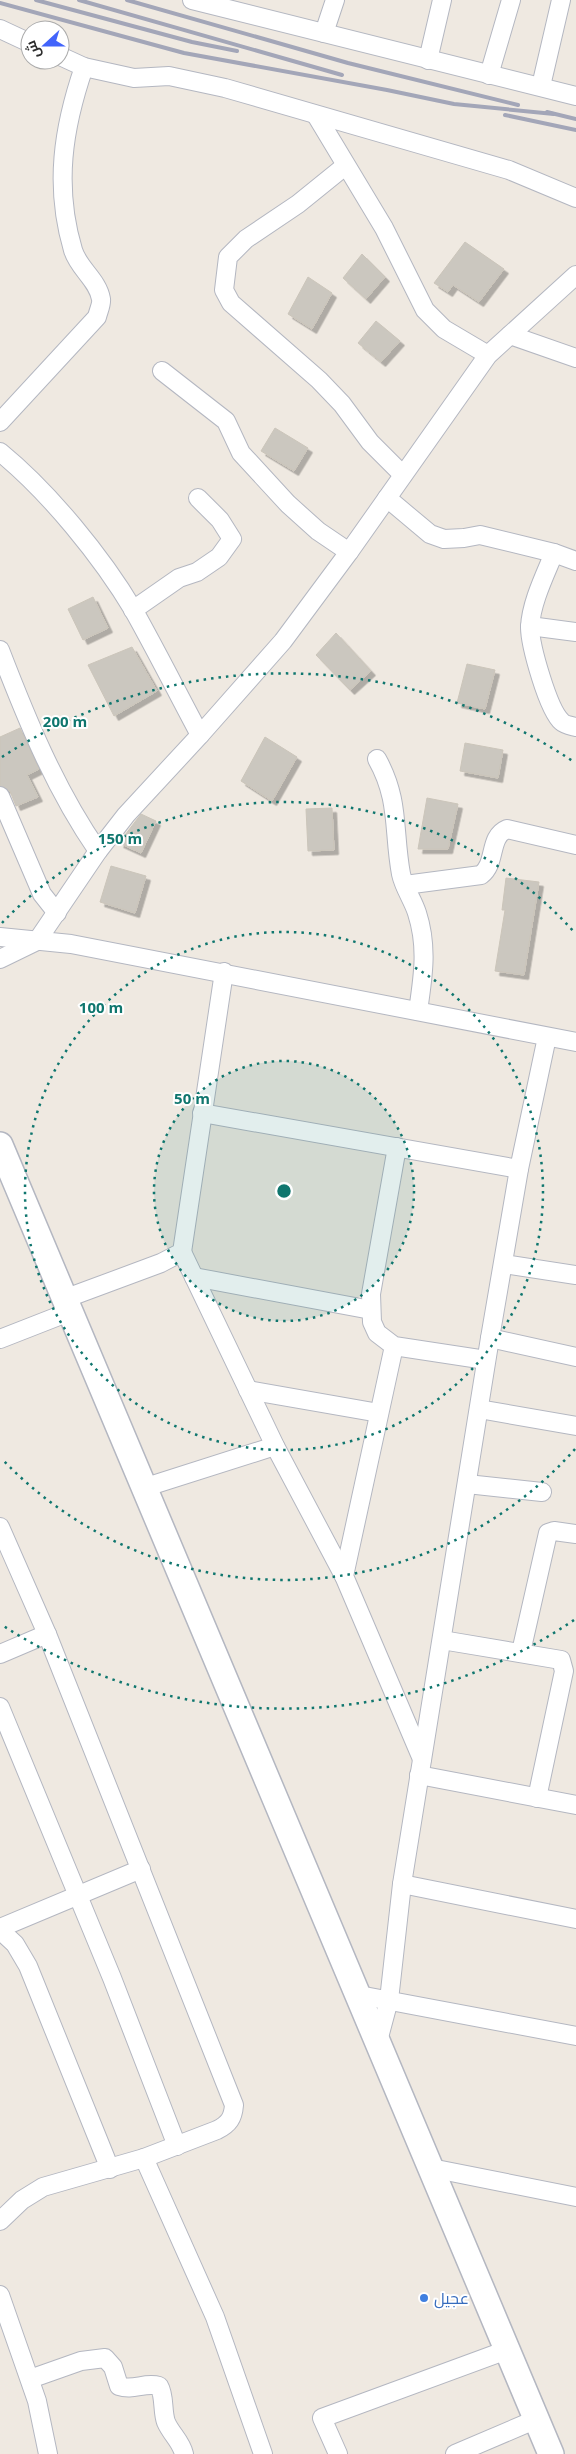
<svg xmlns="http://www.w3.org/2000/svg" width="576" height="2454" viewBox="0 0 576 2454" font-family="'Open Sans',Cairo,sans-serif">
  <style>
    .building { fill: #cbc7bf; stroke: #cbc5ba; filter: url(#shadow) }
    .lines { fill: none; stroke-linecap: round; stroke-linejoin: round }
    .minor-casing { stroke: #b4b7c1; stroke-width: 20 }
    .secondary-casing { stroke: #b4b7c1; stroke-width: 28 }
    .minor { stroke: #fff; stroke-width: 18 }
    .secondary { stroke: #fff; stroke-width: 25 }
    .rail { stroke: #a3a6b8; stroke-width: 4 }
    .ring { fill: none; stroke: #0f766e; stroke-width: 2.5; stroke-dasharray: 2.5 5 }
    .shop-dot { fill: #3f7fe0; stroke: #fff; stroke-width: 2 }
    .labels { text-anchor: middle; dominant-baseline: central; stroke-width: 4; stroke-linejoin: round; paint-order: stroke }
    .shop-label { font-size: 16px; fill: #366cbe; stroke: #fff; text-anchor: start }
    .centre { fill: #0f766e; stroke: #fff; stroke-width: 2.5 }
    .ring-label { font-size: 15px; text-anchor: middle; font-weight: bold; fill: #0f766e; stroke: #fff; stroke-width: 4; stroke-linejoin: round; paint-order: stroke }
  </style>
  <defs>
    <filter id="shadow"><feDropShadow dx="4.5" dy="4.5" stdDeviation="0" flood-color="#0004"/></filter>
  </defs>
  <rect width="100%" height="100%" fill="#efe9e1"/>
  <g class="building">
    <path d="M465,242L504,269L479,302L453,285L448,292L434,283Z"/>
    <path d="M362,254L385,277L366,299L343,278Z"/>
    <path d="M308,277L332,293L312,329L288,314Z"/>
    <path d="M376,321L400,341L381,362L358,343Z"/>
    <path d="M275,428L308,448L294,471L261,451Z"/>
    <path d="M93,597L108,628L83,640L68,609Z"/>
    <path d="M336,633L371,671L350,690L316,655Z"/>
    <path d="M132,647L157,691L114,716L88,665Z"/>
    <path d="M467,664L495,670L485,709L457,703Z"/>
    <path d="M20,728L39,769L27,775L38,797L16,806L10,791L0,786V737Z"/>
    <path d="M265,737L297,757L272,801L241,781Z"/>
    <path d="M465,743L503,750L498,778L460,771Z"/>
    <path d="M427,798L458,804L448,849H418Z"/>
    <path d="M332,808L334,850L308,851L306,809Z"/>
    <path d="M141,814L156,821L141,853L119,843Z"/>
    <path d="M111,866L146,876L135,913L100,902Z"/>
    <path d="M506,878L539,882L524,975L495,971L505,910H502Z"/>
  </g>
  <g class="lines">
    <defs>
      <g id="minor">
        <path d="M192,0L576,96"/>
        <path d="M0,29L30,43"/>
        <path d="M324,33L335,0"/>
        <path d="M60,56L84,67L134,78L169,76L225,88L509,170L576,198"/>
        <path d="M428,60L442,0"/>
        <path d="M489,75L511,0"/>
        <path d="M541,86L561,0"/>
        <path d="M316,115L384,228L425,310L444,329L488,355"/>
        <path d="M345,166L298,204L246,239L228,257L224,290L231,303L319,380L342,404L370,442L403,475"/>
        <path d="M510,335L576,358"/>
        <path d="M162,371L226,421L241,453L288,504L318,531L349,552"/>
        <path d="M0,422L97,317C98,312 102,304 101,299C98,280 78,268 73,250C54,186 63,128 84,67"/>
        <path d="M0,452C49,492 102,557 134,611C157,652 178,694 200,735"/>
        <path d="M387,498L430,534L444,539L464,538L480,535L554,553L576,561"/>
        <path d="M554,553C545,575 531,603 530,627C530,645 548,710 562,722C565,725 572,726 576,727"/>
        <path d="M133,610L179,578L197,572L219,557L232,539L220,520L198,498"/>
        <path d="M530,626L576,632"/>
        <path d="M0,650C27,720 55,789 98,851"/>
        <path d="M377,759C400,800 393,831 401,874C404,888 413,900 417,913C428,947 423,977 418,1011"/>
        <path d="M0,796L42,894L57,913"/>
        <path d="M405,885L481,875C497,863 488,837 507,829L576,845"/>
        <path d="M0,937L71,944L576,1042"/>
        <path d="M0,959L37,941L98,851L126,815L200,735L283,641L349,552L488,355L576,275"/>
        <path d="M202,1113L519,1169"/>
        <path d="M397,1147L371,1294L372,1322L377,1333L394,1346L486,1360"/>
        <path d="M182,1252L275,1446L344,1576"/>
        <path d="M504,1264L576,1275"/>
        <path d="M194,1277L371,1310"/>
        <path d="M64,1299L161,1263L182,1252L224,972"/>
        <path d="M490,1338L576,1357"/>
        <path d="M0,1339L69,1312"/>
        <path d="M394,1346L344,1576L422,1759"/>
        <path d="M248,1390L379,1413"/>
        <path d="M479,1409L576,1426"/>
        <path d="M467,1484L542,1492"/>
        <path d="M143,1488L275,1446"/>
        <path d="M0,1527L47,1634L234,2105C233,2118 229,2124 217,2130L144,2158L43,2187L22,2200L0,2221"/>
        <path d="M442,1640L561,1660L564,1671L537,1798"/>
        <path d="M521,1652L548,1533L554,1531L576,1534"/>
        <path d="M0,1654L47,1634"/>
        <path d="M0,1707L112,1978L177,2146"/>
        <path d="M419,1775L576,1805"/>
        <path d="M402,1884L576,1919"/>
        <path d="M0,1928L141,1869"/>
        <path d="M0,1930L15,1944L28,1966L110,2169"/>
        <path d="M359,1995L576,2036"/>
        <path d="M378,2041L389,2000L402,1884L490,1338L519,1169L547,1037"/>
        <path d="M144,2158L215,2317L263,2454"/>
        <path d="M431,2168L576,2197"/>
        <path d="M0,2295L37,2401L48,2454"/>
        <path d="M30,2379L81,2361L105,2358L113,2367L119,2386C133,2391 145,2382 159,2386C165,2396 162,2411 166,2422C171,2434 181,2441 184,2454"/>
        <path d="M338,2454L322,2418L507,2350"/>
        <path d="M455,2454L537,2419"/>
      </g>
      <path id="secondary" d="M0,1145L551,2454"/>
    </defs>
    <use href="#minor" class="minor-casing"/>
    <use href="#secondary" class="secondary-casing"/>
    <use href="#minor" class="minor"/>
    <use href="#secondary" class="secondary"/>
    <g class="rail">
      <path d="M36,0L192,42L237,51"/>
      <path d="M79,0L342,75"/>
      <path d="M127,0L348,63L518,105"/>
      <path d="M0,3L184,53L387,90L454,104L554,114"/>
      <path d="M547,112L576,119"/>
      <path d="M505,115L576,130"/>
    </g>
  </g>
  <circle cx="284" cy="1191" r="130" fill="#0f766e" fill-opacity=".12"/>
  <g class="ring">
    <circle cx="284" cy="1191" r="130"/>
    <circle cx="284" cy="1191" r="259"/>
    <path d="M575 1449A389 389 0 0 1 2 1459M2 923A389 389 0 0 1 575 933"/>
    <path d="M574 1620A518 518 0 0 1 2 1625M2 757A518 518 0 0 1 574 762"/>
  </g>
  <circle class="shop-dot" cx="424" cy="2298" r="5"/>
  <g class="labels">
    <g class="shop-label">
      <text x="434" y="2298">عجيل</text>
    </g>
  </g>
  <circle cx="284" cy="1191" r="8" class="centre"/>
  <g class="ring-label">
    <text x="65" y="727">200 m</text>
    <text x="120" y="844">150 m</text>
    <text x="101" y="1013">100 m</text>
    <text x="192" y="1104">50 m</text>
  </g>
  <g transform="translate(45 45) rotate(249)"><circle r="24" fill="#ffffff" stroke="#ababab"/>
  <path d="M0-4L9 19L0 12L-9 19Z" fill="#4264fb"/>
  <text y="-8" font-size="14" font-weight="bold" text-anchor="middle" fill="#2e2e2e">ش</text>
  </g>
</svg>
